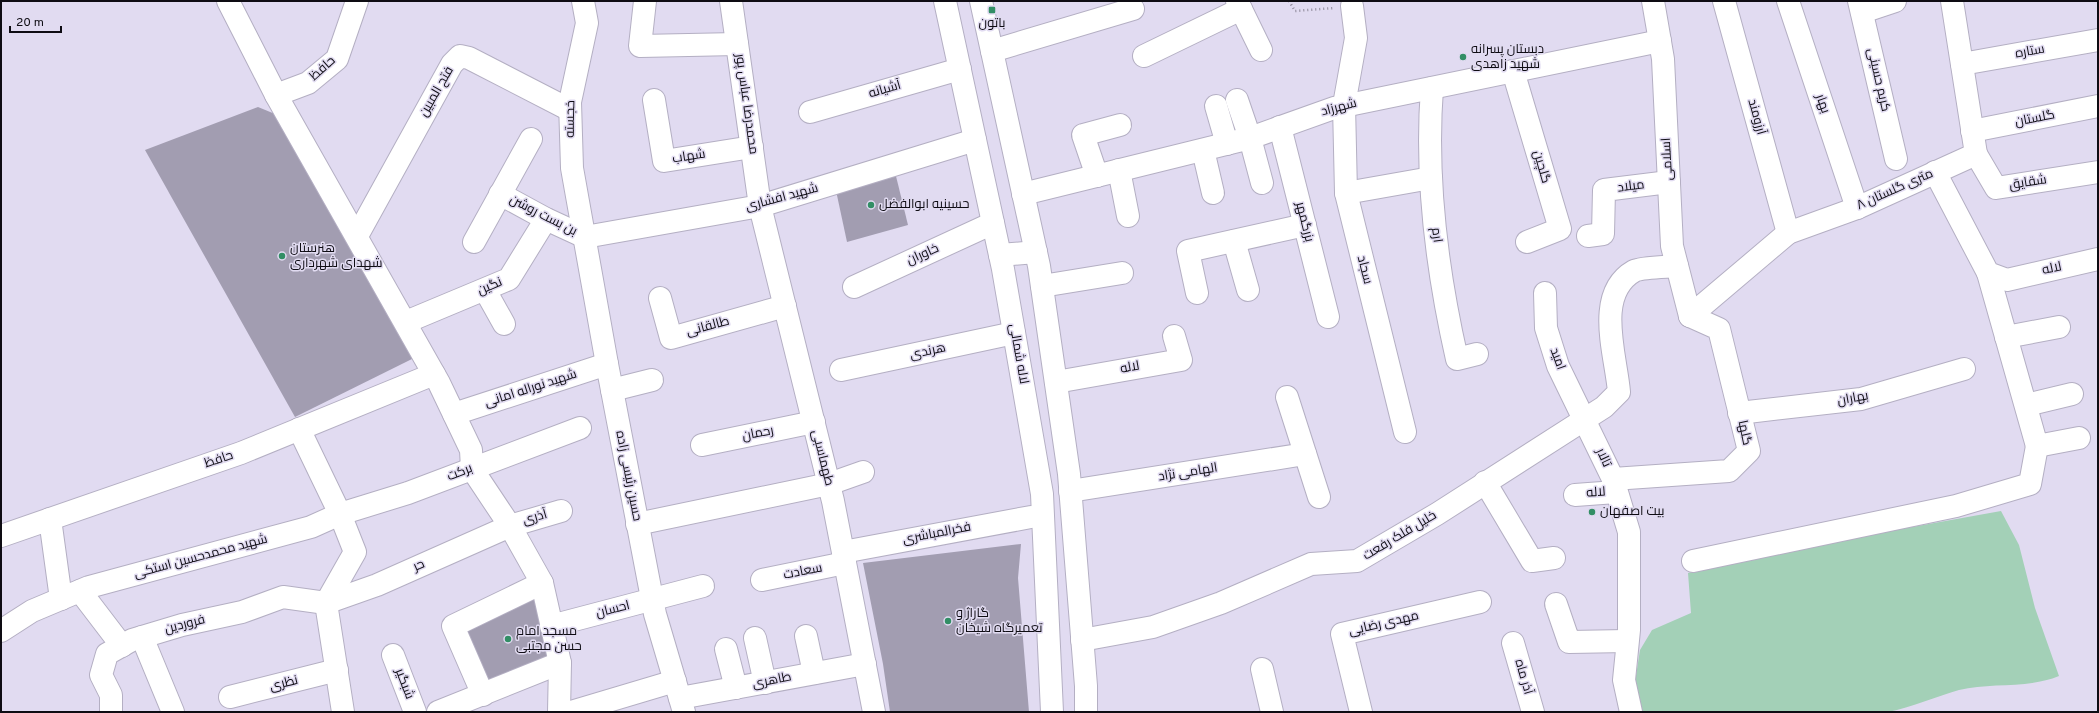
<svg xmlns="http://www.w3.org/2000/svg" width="2099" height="713" viewBox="0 0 2099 713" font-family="Overpass,Cairo,sans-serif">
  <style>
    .green { fill: #a3d0b7 }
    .building { fill: #a29db1 }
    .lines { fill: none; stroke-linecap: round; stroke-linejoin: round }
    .minor-casing { stroke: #b4afc3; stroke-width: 24 }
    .major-casing { stroke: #b4afc3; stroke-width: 24 }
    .path { stroke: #8d8898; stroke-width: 2.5; stroke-dasharray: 1 3; stroke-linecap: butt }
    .minor { stroke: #fff; stroke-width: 22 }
    .major { stroke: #fff; stroke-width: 22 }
    .poi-dot { fill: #328e65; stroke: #e1dbf1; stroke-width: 1.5 }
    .labels { text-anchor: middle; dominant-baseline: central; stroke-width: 3; stroke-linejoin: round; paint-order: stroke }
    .poi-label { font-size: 13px; fill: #0e0c13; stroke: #e1dbf1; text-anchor: start }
    .street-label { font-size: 13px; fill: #0e0c13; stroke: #e1dbf1 }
  </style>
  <rect width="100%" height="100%" fill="#e1dbf1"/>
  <path class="green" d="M2001,511L2019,545L2035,608L2059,676C2028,689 1991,682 1959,690C1935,697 1912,707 1888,712H1642L1635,682L1640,650L1652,630L1691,613L1688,573L1823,543Z"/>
  <g class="building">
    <path d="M258,107L275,114L414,358L295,417L145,150Z"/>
    <path d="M894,168L908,225L847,242L835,186Z"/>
    <path d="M1021,544L1018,578L1029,712H890L883,664L863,563Z"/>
    <path d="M539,587L548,663L484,688L459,626Z"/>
  </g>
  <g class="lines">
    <defs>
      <g id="minor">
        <path d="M228,1L276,95L439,383L471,450L472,469L510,526L542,583L560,663L559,712"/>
        <path d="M583,1L587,23L570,102L572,168L607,364L655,614L684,712"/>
        <path d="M645,1L640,46L737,44"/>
        <path d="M731,1L760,206L833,501L874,712"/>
        <path d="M1237,1L1261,50"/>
        <path d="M1653,1L1663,59L1672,246L1690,316"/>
        <path d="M1724,1L1788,233"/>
        <path d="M1788,1L1857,208"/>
        <path d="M1859,1L1896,159"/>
        <path d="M1352,6L1356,38L1344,105L1346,193L1405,432"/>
        <path d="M1862,12L1895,1"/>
        <path d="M992,51L1133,9"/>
        <path d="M1144,56L1241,9"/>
        <path d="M1962,64L2098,40"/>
        <path d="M1513,71L1560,229L1527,242"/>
        <path d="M1432,88C1425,179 1437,271 1457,359L1477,354"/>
        <path d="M276,95L308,83L337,59L357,1"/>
        <path d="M654,100L664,161L752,147"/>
        <path d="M1237,100L1250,138L1262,183"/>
        <path d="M1216,106L1227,144"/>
        <path d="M810,112L960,69"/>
        <path d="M1280,127L1328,317"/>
        <path d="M1972,131L2098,106"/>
        <path d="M1203,150L1213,193"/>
        <path d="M1976,154L1996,188L2098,172"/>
        <path d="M1119,170L1128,216"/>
        <path d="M1935,172L1988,273L2007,280L2098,259"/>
        <path d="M1097,176L1083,135L1120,125"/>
        <path d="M1346,193L1431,178"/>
        <path d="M500,194L546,219L585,237"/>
        <path d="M1023,194L1250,138L1334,108L1660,41"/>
        <path d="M357,236L452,64L460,56L469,58L570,110"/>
        <path d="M1588,236L1603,234L1604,190L1669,182"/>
        <path d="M585,237L760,206L975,140"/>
        <path d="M1234,241L1248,290"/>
        <path d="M474,242L531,139"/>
        <path d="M1988,273L2037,446L2079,438"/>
        <path d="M1042,286L1122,273"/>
        <path d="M854,287L993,223"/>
        <path d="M485,290L504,324"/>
        <path d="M1197,293L1188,251L1305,225"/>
        <path d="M1545,293L1546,328L1558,366L1613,479L1629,532V630L1624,680L1631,712"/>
        <path d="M660,298L671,338L785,306"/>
        <path d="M1690,316L1788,233L1857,208L1976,154L1952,1"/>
        <path d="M406,322L509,279L546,219"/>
        <path d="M2006,337L2059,327"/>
        <path d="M841,370L1014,333"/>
        <path d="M1056,382L1181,360L1174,336"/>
        <path d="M612,390L652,380"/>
        <path d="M1287,397L1319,497"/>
        <path d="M2026,405L2072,394"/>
        <path d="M1739,413L1861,399L1964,369"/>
        <path d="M454,414L607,364"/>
        <path d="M299,429L340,514L355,552L326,603L343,712"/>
        <path d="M702,445L814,422"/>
        <path d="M1613,479L1729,471L1749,451L1719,329L1690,316"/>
        <path d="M1485,482L1532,561L1554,558"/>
        <path d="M1070,491L1305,454"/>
        <path d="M1575,495L1616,492"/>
        <path d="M50,519L61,599"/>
        <path d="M637,524L829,484L863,472"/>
        <path d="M1,536L241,453L434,374"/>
        <path d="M843,552L1031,517"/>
        <path d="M1693,561L1956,506L2030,484L2037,446"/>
        <path d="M762,580L845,563"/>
        <path d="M80,591L122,646"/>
        <path d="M1556,604L1569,642L1627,641"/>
        <path d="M551,626L703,586"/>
        <path d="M1,631L32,611L89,587L311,527L340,514L408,493L580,428"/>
        <path d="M806,636L814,673"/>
        <path d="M142,637L173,712"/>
        <path d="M755,638L765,683"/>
        <path d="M1082,640L1153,627L1221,603L1311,564L1357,561L1437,514L1604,407L1619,392C1616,355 1594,294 1634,271C1642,267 1667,267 1677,266"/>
        <path d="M1513,643L1533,712"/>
        <path d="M726,649L736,688"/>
        <path d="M393,655L415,712"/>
        <path d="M1262,669L1272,712"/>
        <path d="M483,695L453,626L542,583"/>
        <path d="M230,697L337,670"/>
        <path d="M680,698L865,664"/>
        <path d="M111,712V695L101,675L107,654L132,640L182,625L242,612L283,597L326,603L377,585L510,526L561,511"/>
        <path d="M438,712L560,663"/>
        <path d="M571,712L675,681"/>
        <path d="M1361,712L1342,634L1480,602"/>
      </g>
      <g id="major">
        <path d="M945,1L1003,269L1042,494L1052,712"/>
        <path d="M981,1L1039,266L1069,474L1086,686V712"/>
        <path d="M1000,255L1036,252"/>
      </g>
    </defs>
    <use href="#minor" class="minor-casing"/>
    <use href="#major" class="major-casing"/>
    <path class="path" d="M1289,1L1295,11L1334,8"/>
    <use href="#minor" class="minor"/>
    <use href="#major" class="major"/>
  </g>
  <g class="poi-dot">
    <rect x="988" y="6" width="8" height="8" rx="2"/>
    <circle cx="1463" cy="57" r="4"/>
    <circle cx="871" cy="205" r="4"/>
    <circle cx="282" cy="256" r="4"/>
    <circle cx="1592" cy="512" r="4"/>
    <circle cx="948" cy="621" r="4"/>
    <circle cx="508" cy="639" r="4"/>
  </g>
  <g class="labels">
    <g class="poi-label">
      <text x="992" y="24" text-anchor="middle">باتون</text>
      <text x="1471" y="50">دبستان پسرانه<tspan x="1471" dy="15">شهید زاهدی</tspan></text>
      <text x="879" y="205">حسینیه ابوالفضل</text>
      <text x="290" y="249">هنرستان<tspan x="290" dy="15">شهدای شهرداری</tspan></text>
      <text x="1600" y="512">بيت اصفهان</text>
      <text x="956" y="614">گاراژ و<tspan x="956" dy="15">تعمیرگاه شیخان</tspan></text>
      <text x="516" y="632">مسجد امام<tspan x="516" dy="15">حسن مجتبی</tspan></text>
    </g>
    <g class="street-label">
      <text transform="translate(2030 52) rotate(-10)">ستاره</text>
      <text transform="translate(323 69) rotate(-42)">حافظ</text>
      <text transform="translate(1878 80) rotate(77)">کریم حسینی</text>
      <text transform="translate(885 90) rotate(-16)">آشیانه</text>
      <text transform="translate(437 92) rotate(-60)">فتح المبین</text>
      <text transform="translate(746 104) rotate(82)">محمدرضا عباس پور</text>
      <text transform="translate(1822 104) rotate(71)">بهار</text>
      <text transform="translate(1339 108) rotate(-15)">شهرزاد</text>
      <text transform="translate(1756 117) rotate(75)">آرزومند</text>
      <text transform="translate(571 119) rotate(-89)">خجسته</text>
      <text transform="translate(2035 119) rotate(-11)">گلستان</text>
      <text transform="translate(689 157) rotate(-9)">شهاب</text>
      <text transform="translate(1668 159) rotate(-93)">اسلامی</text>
      <text transform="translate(1541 167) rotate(74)">گلچین</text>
      <text transform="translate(2028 183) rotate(-9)">شقایق</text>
      <text transform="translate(1631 187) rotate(-7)">میلاد</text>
      <text transform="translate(1895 190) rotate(-24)">۸ متری گلستان</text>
      <text transform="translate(782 198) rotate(-15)">شهید افشاری</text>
      <text transform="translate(543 216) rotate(27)">بن بست روشن</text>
      <text transform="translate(1304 222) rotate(76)">بزرگمهر</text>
      <text transform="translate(1436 235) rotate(82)">ارم</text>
      <text transform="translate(923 255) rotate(-24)">خاوران</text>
      <text transform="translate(2052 269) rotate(-12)">لاله</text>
      <text transform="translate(1364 270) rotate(76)">سجاد</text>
      <text transform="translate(490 287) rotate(-23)">نگین</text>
      <text transform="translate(708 327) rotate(-15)">طالقانی</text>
      <text transform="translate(928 352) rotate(-12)">هرندی</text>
      <text transform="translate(1018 354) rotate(80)">لاله شمالی</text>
      <text transform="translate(1557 359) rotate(70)">امید</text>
      <text transform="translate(1130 368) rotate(-10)">لاله</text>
      <text transform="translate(531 389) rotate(-18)">شهید نوراله امانی</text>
      <text transform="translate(1853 399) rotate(-10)">بهاران</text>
      <text transform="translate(1744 433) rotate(78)">گلها</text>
      <text transform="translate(758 434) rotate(-11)">رحمان</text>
      <text transform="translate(822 458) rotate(76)">طهماسبی</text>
      <text transform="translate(1603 458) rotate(65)">تالار</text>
      <text transform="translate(219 460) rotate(-19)">حافظ</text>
      <text transform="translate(460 473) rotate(-21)">برکت</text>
      <text transform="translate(1188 473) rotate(-9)">الهامی نژاد</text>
      <text transform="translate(628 476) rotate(79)">حسین رئیسی زاده</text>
      <text transform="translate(1596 493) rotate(-4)">لاله</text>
      <text transform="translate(535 518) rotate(-16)">آذری</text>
      <text transform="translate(937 534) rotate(-11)">فخرالمباشری</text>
      <text transform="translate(1400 536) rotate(-31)">خلیل فلک رفعت</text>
      <text transform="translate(201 557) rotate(-15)">شهید محمدحسین استکی</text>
      <text transform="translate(419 566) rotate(-24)">حر</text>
      <text transform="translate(803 572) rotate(-11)">سعادت</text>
      <text transform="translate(613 610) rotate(-14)">احسان</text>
      <text transform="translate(1384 624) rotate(-13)">مهدی رضایی</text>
      <text transform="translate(185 625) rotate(-14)">فروردین</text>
      <text transform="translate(1523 677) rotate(74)">آذر ماه</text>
      <text transform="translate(772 681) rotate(-11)">طاهری</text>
      <text transform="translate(284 684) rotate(-14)">نظری</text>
      <text transform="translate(404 684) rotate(69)">شبگیر</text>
    </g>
  </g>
  <rect width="2099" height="713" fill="none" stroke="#0e0c13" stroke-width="4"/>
  <path d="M10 26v6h51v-6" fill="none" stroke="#0e0c13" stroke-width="2"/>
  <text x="16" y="26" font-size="12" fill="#0e0c13" stroke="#e1dbf1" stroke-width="3" paint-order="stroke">20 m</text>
</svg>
